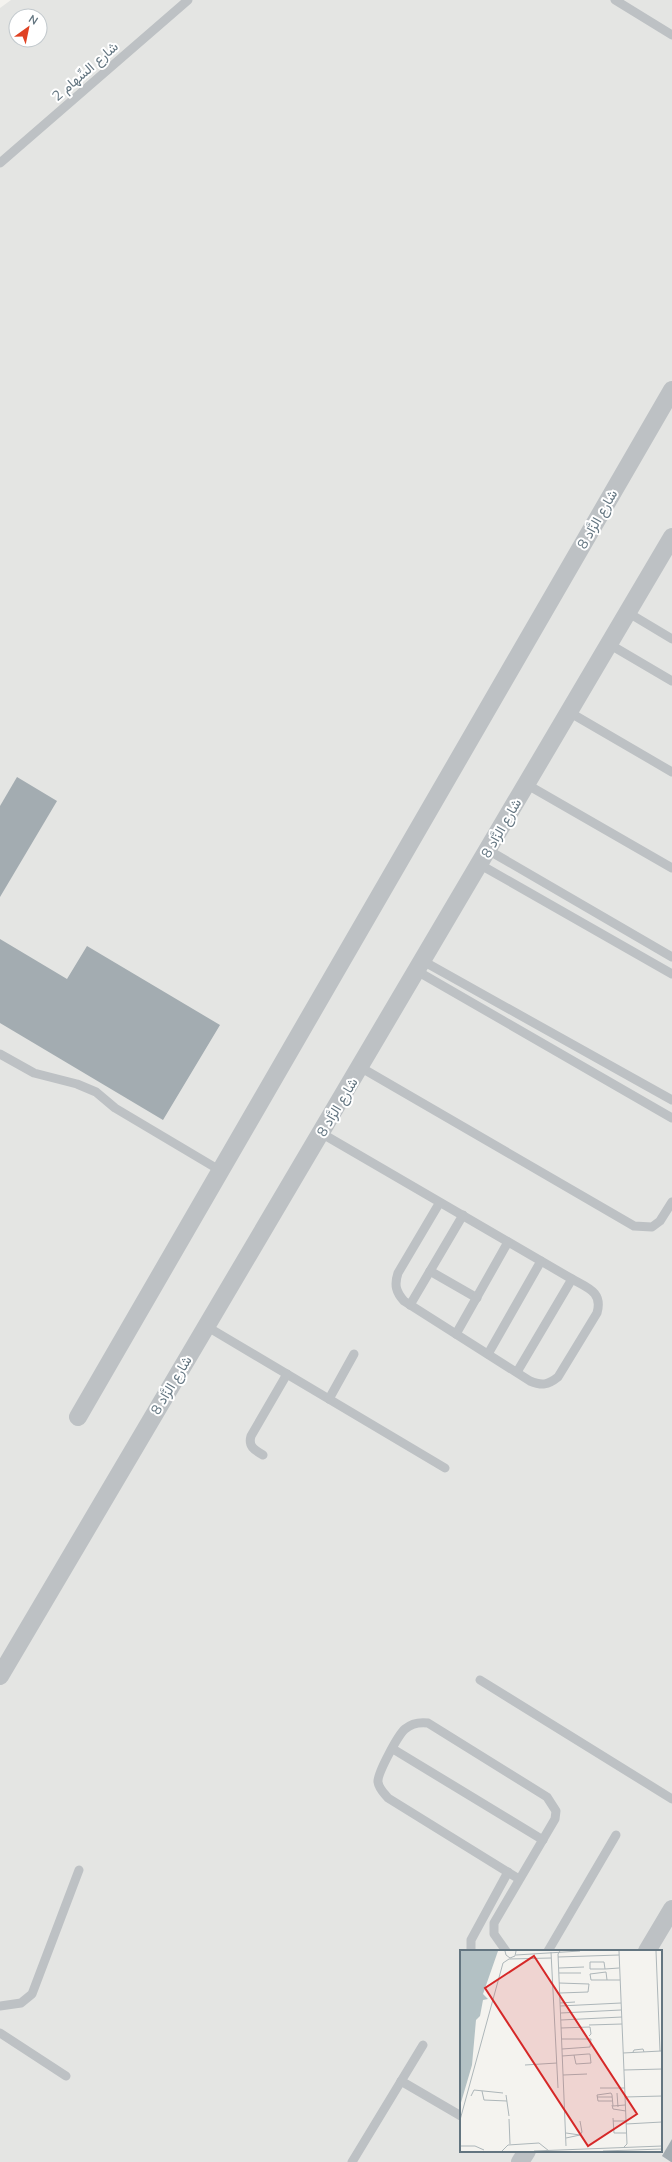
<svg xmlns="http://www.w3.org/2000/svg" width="672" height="2162" viewBox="0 0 672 2162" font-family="Mulish,Vazirmatn,sans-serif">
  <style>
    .built { fill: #e4e5e3; fill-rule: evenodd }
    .building { fill: #a3acb1 }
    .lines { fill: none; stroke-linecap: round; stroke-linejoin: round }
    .lane { stroke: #bdc1c4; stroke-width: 9 }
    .street { stroke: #bdc1c4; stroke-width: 18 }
    .labels { text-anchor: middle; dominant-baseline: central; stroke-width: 4; stroke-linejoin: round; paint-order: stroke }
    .street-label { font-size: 14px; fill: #637580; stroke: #fff }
    .inset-road { fill: none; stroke: #adb6b9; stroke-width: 1 }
    .view { fill: #d62828; fill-opacity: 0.15; stroke: #d62828; stroke-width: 2 }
    .inset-edge { fill: none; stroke: #637580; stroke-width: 2 }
  </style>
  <rect width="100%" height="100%" fill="#f4f3ef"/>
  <path class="built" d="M11,0H672V2162H0V8ZM16,16H40V40H16ZM461,1951H661V2151H461Z"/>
  <g class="building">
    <path d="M17,777L57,801L0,897V806Z"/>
    <path d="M0,939L67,979L87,946L220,1025L163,1120L0,1023Z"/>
    <path d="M672,2139V2162H671L662,2156Z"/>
  </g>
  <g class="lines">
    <g class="lane">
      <path d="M615,0L672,35"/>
      <path d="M0,163L188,0"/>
      <path d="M627,612L672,639"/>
      <path d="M609,644L672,681"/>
      <path d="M569,712L672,772"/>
      <path d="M526,784L672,868"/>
      <path d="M488,850L672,957"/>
      <path d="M479,864L672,974"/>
      <path d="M423,961L672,1100"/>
      <path d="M417,971L672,1118"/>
      <path d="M0,1054L34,1073L77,1084L96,1092L115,1108L221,1171"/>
      <path d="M360,1067L634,1226L652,1227L660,1221L672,1202"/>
      <path d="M321,1133L572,1279C588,1288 603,1292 597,1313L558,1377C548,1385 542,1386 530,1381L404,1301C396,1292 394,1285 398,1273L440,1202"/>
      <path d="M430,1271L477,1298"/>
      <path d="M410,1305L463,1215"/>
      <path d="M206,1326L445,1468"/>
      <path d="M456,1334L508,1242"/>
      <path d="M488,1354L541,1261"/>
      <path d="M517,1372L572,1279"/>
      <path d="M329,1399L354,1354"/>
      <path d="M263,1455C254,1450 248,1446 251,1436L287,1374"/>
      <path d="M480,1680L672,1799"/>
      <path d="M393,1749L543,1840"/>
      <path d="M471,1951V1940L508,1872"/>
      <path d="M506,1951L494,1934V1923L555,1819L556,1811L547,1797L428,1723C420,1722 412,1723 405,1729C398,1735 377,1774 378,1782C379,1789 384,1793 388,1798L519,1879"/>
      <path d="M548,1951L616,1835"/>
      <path d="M0,2006L21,2003L32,1994L79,1870"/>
      <path d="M0,2033L66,2076"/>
      <path d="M401,2081L461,2116"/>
      <path d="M352,2162L423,2045"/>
    </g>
    <g class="street">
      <path d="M78,1417L672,390"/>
      <path d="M0,1676L672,537"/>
      <path d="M647,1951L672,1909"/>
      <path d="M520,2162L527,2151"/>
    </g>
  </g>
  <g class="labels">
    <g class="street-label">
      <text transform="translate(85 71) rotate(-41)">شارع السِّهام 2</text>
      <text transform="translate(597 519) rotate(-60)">شارع الزَّاد 8</text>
      <text transform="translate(501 828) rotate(-60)">شارع الزَّاد 8</text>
      <text transform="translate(337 1107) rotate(-59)">شارع الزَّاد 8</text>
      <text transform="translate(171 1385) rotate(-59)">شارع الزَّاد 8</text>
    </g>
  </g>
  <g transform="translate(460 1950)">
    <rect width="202" height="202" fill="#f4f3ef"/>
    <path d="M0,1H38L23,44L28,49L23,50L20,66L16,70L12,115L0,156Z" fill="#b3c1c4"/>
    <path class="inset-road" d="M45,1L46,5L50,8L55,6L56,1M100,1L98,4L106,196M159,1L167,194L164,197M196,1L200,101M91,2L98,138M56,5L120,1M98,7L159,5M130,12H144L145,19H130ZM99,18L124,17M145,19L159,18M99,23H121M147,30L146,22L130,24L131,30H160M99,33L129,34L128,42L100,43M100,53L115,52M100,56L161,53M101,63L161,60M101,70L162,67M129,75L162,74M101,78L130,77L131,84L129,86M102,89H131L130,97L102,99M173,102L174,100L183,99L184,102M163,103L201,101M102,106L128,104H130L131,113L116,114L114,105M65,115L97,113M164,120L202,119M103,125L127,124M140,138H165M22,141L24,150L47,151M157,143L158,157M46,145L49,166M11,146L14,140L43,143M137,147H152M165,147L202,146M152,151H138L137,145L151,143L152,145L153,156L165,155M152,155L153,159L166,161M153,168L154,183H166M49,169L50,194M0,170L43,13L49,9L91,8M120,171L122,182L120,185M153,171H166M166,174L202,172M106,183L120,185L106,188M0,196H15L24,200M42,201L48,195L79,193L89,201M74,201L202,196M143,201L202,199"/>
    <path class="view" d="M74,6L177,164L128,196L25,38Z"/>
    <rect width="202" height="202" class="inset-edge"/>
  </g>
  <g transform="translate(28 28) rotate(33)"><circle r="19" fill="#ffffff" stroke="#c1c8cc"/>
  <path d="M0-3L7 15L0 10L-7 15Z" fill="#e04223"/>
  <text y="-6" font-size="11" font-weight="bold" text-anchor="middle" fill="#637580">N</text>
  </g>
</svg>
